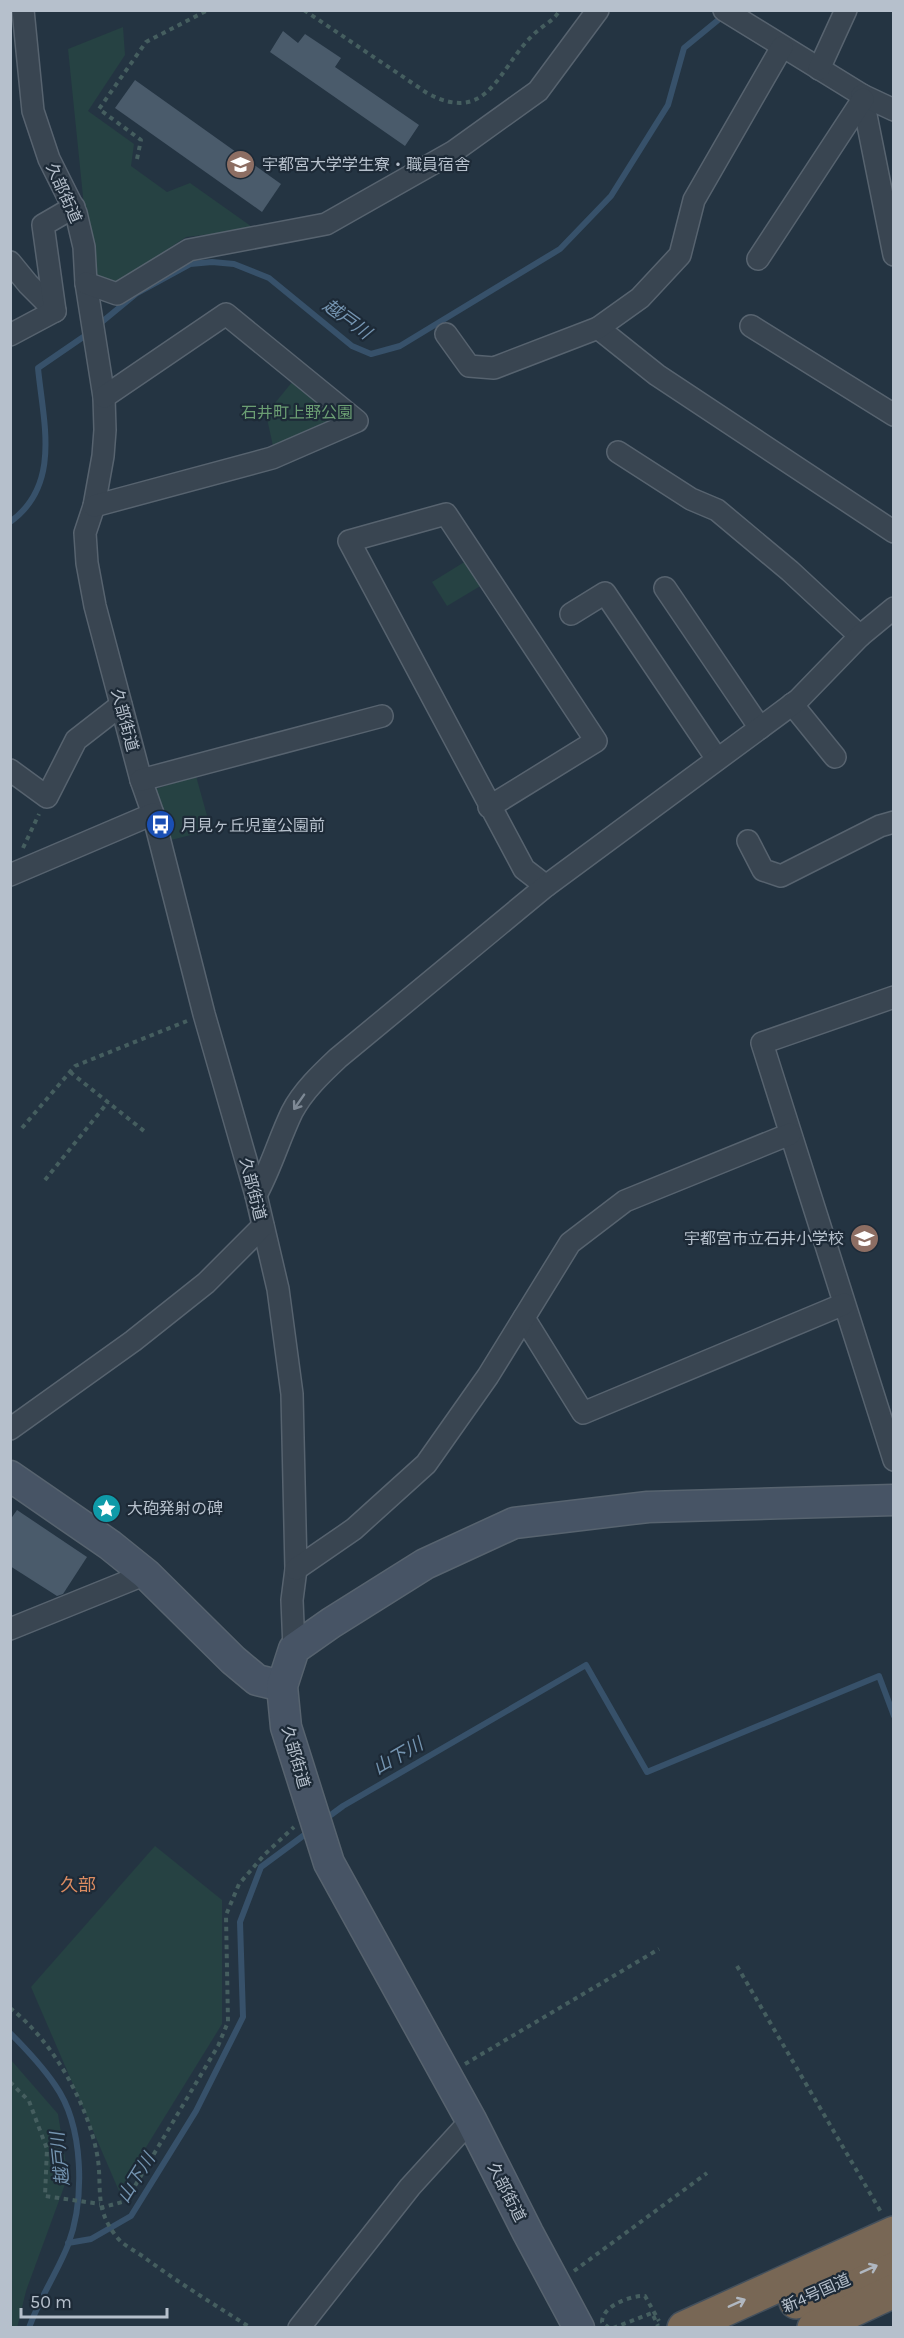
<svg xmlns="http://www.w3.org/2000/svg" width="904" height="2338" viewBox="0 0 904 2338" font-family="Karla,'Noto Sans JP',sans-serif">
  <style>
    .green { fill: #264243 }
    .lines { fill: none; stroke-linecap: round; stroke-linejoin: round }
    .stream { stroke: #37516a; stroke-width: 6 }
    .building { fill: #4a5b6b }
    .street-casing { stroke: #57636f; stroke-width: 24 }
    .secondary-casing { stroke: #57636f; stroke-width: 33 }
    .highway-casing { stroke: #44505c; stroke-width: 36 }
    .path { stroke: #455e5f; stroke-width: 4; stroke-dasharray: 4.5 4.5; stroke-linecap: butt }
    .street { stroke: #394551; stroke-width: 21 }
    .secondary { stroke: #475465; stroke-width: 30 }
    .highway { stroke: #786755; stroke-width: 33 }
    .oneway { stroke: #7e8995 }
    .oneway2 { stroke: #b0b7c0 }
    .labels { text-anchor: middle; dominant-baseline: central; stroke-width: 4.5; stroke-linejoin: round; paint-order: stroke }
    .poi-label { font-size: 16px; fill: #b6c0cc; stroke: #1d2a37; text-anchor: start }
    .street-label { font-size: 16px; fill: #b6c0cc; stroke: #1d2a37 }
    .park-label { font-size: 16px; fill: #6b9e73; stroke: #1d2a37 }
    .water-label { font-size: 18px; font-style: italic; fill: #7494b0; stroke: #1d2a37 }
    .neighbourhood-label { font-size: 18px; fill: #db8b61; stroke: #1d2a37 }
  </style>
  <rect width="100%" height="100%" fill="#243442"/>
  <g class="green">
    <path d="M123,27L125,55L88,111L134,144L131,166L167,192L190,183L255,229L186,237L104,292L92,285L68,49Z"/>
    <path d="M293,381L330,411L328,424L273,446L266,414Z"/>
    <path d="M466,561L482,585L447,606L432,582Z"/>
    <path d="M196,776L211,830L167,841L149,791Z"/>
    <path d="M155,1846L222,1900V2024L119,2191L31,1987Z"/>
    <path d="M11,2060L58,2114L68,2176L26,2291L17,2328L10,2327Z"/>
  </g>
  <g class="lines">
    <g class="stream">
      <path d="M97,326L137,293L190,264L212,262L234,264L269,278L352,346L371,354L400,346L560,249L611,196L668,105L684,48L723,16"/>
      <path d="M10,522C62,485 43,421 38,368L89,333"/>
      <path d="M324,1820L343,1806L586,1665L647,1772L879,1676L894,1716"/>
      <path d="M10,2033C27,2050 42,2066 55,2085C84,2126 85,2199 68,2245C57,2273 39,2299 29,2328"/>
      <path d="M68,2243L91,2239L131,2216L196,2111L243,2017L240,1922L261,1867L311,1830"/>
    </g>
  </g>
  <g class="building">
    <path d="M283,31L298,43L305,34L341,58L335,67L419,125L405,146L270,52Z"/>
    <path d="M135,80L281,184L262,212L115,108Z"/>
    <path d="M17,1510L87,1557L63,1594L57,1596L10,1566V1520Z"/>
  </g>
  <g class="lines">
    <defs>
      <g id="street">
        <path d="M23,10L33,111L49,159L76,213L84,247L86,283L104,397L105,430L103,456L94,506L85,533L87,563L95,606L141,780L153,814L204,1014L256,1195L278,1289L292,1394L296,1569L292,1600L294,1649"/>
        <path d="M724,10L862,95L894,255"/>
        <path d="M819,69L846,10"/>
        <path d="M862,95L894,110"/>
        <path d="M758,259L863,99"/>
        <path d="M10,262L28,284L55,311"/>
        <path d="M86,283L117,294L189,250L326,224L453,152L538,91L598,10"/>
        <path d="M751,326L894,415"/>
        <path d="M598,328L657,375L894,532"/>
        <path d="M446,334L469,366L494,368L598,328L640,298L680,255L694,200L782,47"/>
        <path d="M10,335L55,311L43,225L74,207"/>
        <path d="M618,452L691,499L717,510L790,571L860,636"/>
        <path d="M94,506L272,458L357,421L226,314L104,397"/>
        <path d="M665,588L760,728"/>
        <path d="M571,614L605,593L717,759"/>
        <path d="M792,704L835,757"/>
        <path d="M10,770L47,797L76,740L121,705"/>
        <path d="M141,780L382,716"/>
        <path d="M489,807L596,741L446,514L349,541L524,869L546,886"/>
        <path d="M748,841L763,870L781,876L880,826L894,822"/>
        <path d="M10,875L153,814"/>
        <path d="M894,997L762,1043L894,1460"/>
        <path d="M256,1195C271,1168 279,1139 292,1112C303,1091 321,1074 338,1058L546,886L798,700L860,636L894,608"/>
        <path d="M524,1318L583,1413L844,1304"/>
        <path d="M10,1429L133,1341L206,1283L263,1226"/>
        <path d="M296,1569L354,1529L426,1464L488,1376L570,1243L625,1201L790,1134"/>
        <path d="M10,1629L146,1574"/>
        <path d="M299,2328L410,2187L471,2120"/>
      </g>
      <g id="secondary">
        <path d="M10,1476L110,1545L146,1574L233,1660L257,1680L282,1686"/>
        <path d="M579,2328L528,2233L471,2120L329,1863L286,1727L282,1686L294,1649L331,1623L425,1564L514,1523L648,1507L894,1500"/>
      </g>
      <g id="highway">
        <path d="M796,2302L894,2258"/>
        <path d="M684,2328L894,2233"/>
        <path d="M814,2328L894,2291"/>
      </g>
    </defs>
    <use href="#street" class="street-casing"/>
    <use href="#secondary" class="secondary-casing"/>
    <use href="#highway" class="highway-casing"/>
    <g class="path">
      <path d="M304,10L427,93C488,126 498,69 532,36C541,26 553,22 560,10"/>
      <path d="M137,159L141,140L99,109L146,42L208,10"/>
      <path d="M23,848L39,814"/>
      <path d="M70,1072L144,1131"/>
      <path d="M22,1128L75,1066L187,1021"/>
      <path d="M45,1180L108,1102"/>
      <path d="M737,1966L881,2212"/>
      <path d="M10,2008C52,2040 87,2102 97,2154C103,2185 93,2207 116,2236C122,2245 136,2251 145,2258C179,2283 215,2305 251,2328"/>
      <path d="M465,2064L659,1949"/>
      <path d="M10,2082L29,2101L47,2149L45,2196L100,2204"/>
      <path d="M100,2208L126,2201L218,2046L228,2022L226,1915L239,1884L265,1854L294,1827"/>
      <path d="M574,2271L707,2173"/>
      <path d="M609,2328L602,2322C602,2306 631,2295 645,2296L659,2321"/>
      <path d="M613,2328L652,2313L658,2326"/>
    </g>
    <use href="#street" class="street"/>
    <use href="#secondary" class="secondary"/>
    <use href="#highway" class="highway"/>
  </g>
  <defs><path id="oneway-shaft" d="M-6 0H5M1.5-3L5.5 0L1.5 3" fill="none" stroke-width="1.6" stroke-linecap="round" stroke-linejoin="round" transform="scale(1.5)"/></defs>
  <use class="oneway" href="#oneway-shaft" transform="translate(299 1102) rotate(125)"/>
  <g class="oneway2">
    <use href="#oneway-shaft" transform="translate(869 2269) rotate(-24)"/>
    <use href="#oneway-shaft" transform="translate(737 2303) rotate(-24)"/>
  </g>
  <defs>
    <symbol id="university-disc" viewBox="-11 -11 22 22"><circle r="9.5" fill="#8d6e63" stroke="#1d2a37"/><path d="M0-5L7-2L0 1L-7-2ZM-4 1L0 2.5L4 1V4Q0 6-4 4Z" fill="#fff"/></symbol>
    <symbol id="bus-disc" viewBox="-11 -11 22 22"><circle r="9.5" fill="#1a4fb4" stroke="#1d2a37"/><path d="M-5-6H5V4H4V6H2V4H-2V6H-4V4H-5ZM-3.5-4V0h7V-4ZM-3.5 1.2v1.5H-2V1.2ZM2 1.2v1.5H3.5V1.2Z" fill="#fff"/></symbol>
    <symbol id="school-disc" viewBox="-11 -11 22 22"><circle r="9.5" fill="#8d6e63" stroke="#1d2a37"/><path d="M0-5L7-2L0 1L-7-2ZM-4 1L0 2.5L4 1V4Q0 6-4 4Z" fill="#fff"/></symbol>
    <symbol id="sight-disc" viewBox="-11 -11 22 22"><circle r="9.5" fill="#0f9aa8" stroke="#1d2a37"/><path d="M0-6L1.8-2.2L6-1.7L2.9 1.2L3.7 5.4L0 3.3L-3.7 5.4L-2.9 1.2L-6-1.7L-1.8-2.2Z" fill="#fff"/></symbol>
  </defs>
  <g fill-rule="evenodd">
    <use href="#university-disc" x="224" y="148" width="33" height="33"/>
    <use href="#bus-disc" x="144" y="808" width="33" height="33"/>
    <use href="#school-disc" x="848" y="1222" width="33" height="33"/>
    <use href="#sight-disc" x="90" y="1492" width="33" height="33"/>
  </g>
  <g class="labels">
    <g class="poi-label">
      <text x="262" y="164">宇都宮大学学生寮・職員宿舎</text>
      <text x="181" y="825">月見ヶ丘児童公園前</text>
      <text x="844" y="1238" text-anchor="end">宇都宮市立石井小学校</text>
      <text x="127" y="1508">大砲発射の碑</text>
    </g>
    <g class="street-label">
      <text transform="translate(64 193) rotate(66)">久部街道</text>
      <text transform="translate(125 720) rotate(75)">久部街道</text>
      <text transform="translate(253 1189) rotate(76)">久部街道</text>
      <text transform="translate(296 1757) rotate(74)">久部街道</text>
      <text transform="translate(507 2192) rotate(63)">久部街道</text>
      <text transform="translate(816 2293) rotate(-24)">新4号国道</text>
    </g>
    <g class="park-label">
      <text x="297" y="412">石井町上野公園</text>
    </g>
    <g class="water-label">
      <text transform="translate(347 319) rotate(36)">越戸川</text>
      <text transform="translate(398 1756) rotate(-30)">山下川</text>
      <text transform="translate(60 2159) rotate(-96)">越戸川</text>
      <text transform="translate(136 2178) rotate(-58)">山下川</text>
    </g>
    <g class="neighbourhood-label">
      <text x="78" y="1885">久部</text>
    </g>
  </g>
  <rect width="904" height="2338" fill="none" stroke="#b6c0cc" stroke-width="24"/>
  <path d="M21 2308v9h146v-9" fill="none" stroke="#b6c0cc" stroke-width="3"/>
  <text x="30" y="2308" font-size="18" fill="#b6c0cc" stroke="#1d2a37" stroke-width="4.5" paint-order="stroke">50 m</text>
</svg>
